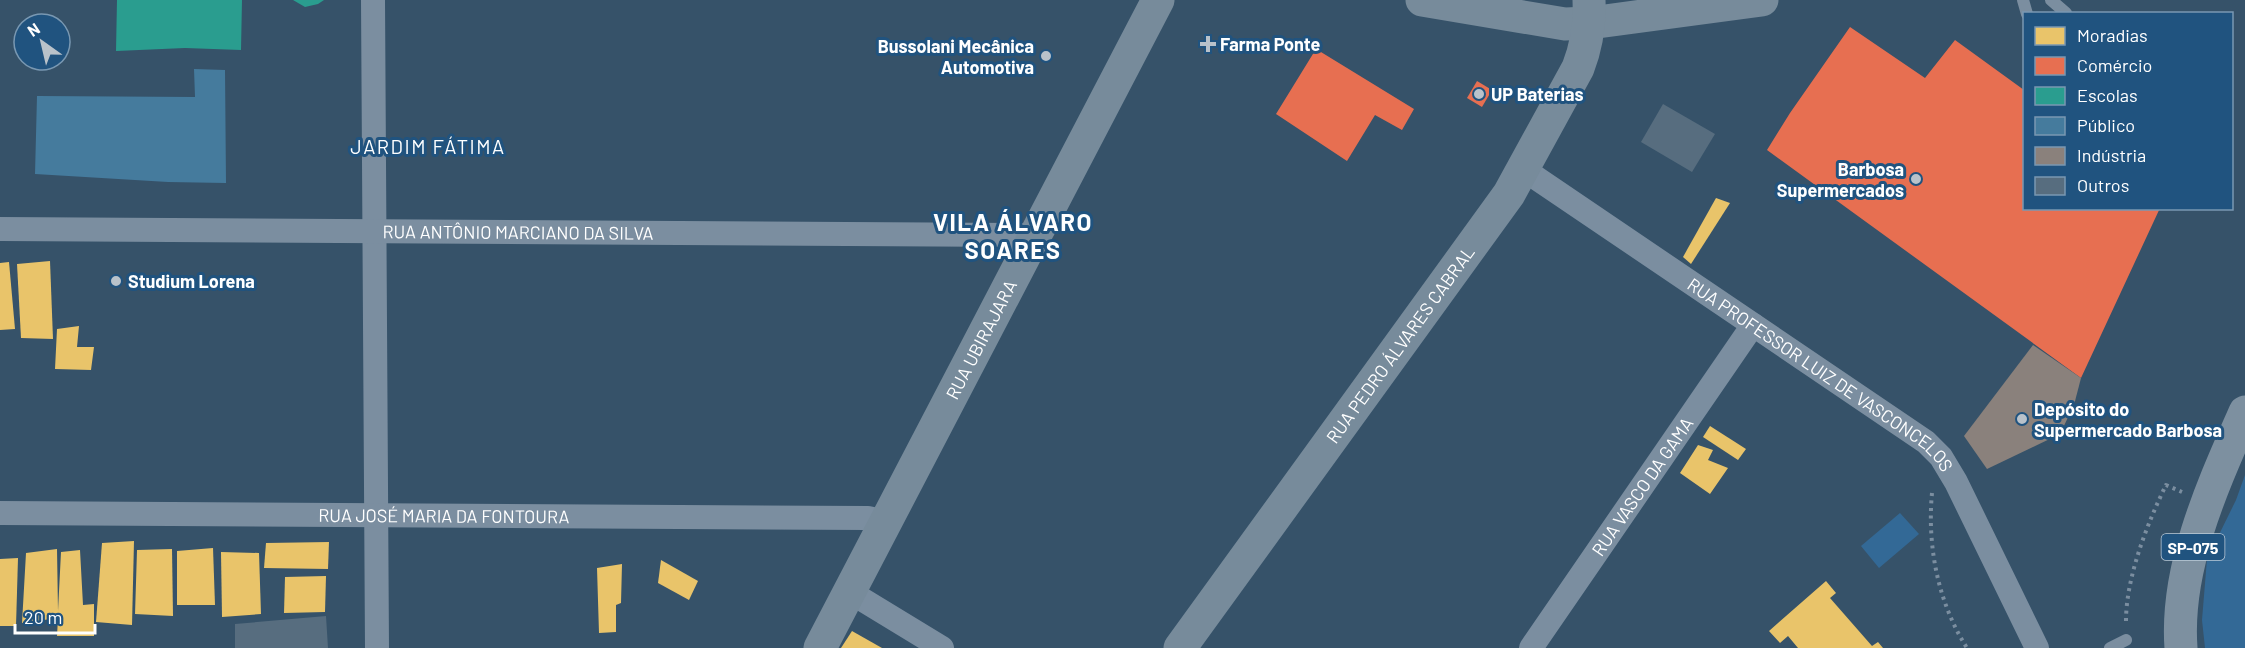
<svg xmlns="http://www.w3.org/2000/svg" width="2245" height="648" viewBox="0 0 2245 648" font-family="Barlow,sans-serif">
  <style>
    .green { fill: #336996 }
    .homes { fill: #e9c46a }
    .shops { fill: #e76f51 }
    .schools { fill: #2a9d8f }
    .public { fill: #457b9d }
    .industry { fill: #8a817c }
    .building { fill: #576d7f }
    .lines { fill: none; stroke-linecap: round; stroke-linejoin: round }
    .path { stroke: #7b8ea0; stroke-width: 4; stroke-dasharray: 3 4.5; stroke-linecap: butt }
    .service { stroke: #7b8ea0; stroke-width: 12 }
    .minor { stroke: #7b8ea0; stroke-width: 24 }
    .secondary { stroke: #778b9b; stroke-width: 33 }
    .motorway { stroke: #7d90a0; stroke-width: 33 }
    .poi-dot { fill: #b9c2ca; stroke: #20537f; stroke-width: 2 }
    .labels { text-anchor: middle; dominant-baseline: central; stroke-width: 6; stroke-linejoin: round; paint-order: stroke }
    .shield { fill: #20537f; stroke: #bccbd9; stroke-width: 1.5 }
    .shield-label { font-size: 16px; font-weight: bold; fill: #fff }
    .poi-label { font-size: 18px; font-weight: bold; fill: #fff; stroke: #20537f; text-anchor: start }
    .street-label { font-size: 18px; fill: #fff; stroke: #20537f }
    .neighbourhood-label { font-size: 20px; letter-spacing: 1.5px; fill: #fff; stroke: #20537f }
    .district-label { font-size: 24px; font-weight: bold; letter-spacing: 1.5px; fill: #fff; stroke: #20537f }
  </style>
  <rect width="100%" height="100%" fill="#365269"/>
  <g class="green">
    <path d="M2245,475V648H2205L2202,620L2207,559L2236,500Z"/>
    <path d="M1900,513L1919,534L1879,568L1861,546Z"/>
  </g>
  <g class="homes">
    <path d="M1716,198L1730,203L1691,264L1683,257Z"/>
    <path d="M50,261L53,339L21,338L17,264Z"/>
    <path d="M9,262L15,329L0,330V263Z"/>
    <path d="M79,326L77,347H94L91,370L55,369L57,329Z"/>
    <path d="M1710,426L1746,449L1738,460L1703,437Z"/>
    <path d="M1698,445L1713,450L1708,460L1728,468L1710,494L1680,473Z"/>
    <path d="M134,541L132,625L96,622L102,543Z"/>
    <path d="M329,542L328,569L264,568L266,543Z"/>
    <path d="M213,548L215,605H177V551Z"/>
    <path d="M57,549L58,611L61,552L80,550L83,605L94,604V636H57L58,618L22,623L26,553Z"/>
    <path d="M172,549L173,616L135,614L137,550Z"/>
    <path d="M221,552L259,553L261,614L222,617Z"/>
    <path d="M18,558L16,626H0V559Z"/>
    <path d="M661,560L698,581L689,600L658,583Z"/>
    <path d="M622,564L621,603L616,605V632L599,633L597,568Z"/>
    <path d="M326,576L325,612L284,613L285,577Z"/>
    <path d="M1826,581L1836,593L1830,598L1872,646L1878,642L1883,648H1798L1788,636L1780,643L1769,631Z"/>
    <path d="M852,631L882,648H841Z"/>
  </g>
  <g class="shops">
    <path d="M1850,27L1925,78L1955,40L2024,90V208H2160L2081,378L1767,150L1790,113Z"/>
    <path d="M1316,49L1414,109L1402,130L1375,115L1347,161L1276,114Z"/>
    <path d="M1477,81L1492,90L1482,107L1467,98Z"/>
  </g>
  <g class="schools">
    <path d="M117,0H242L241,50L185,48L116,51Z"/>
    <path d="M293,0H324L318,4L305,7Z"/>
  </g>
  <path class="public" d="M194,69L225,70L226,183L168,182L35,174L37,96L195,97Z"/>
  <path class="industry" d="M2033,345L2081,378L2074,405L2060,434L1987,469L1964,436Z"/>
  <g class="building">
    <path d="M1663,104L1715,134L1692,172L1641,142Z"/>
    <path d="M326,616L328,648H235V624Z"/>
  </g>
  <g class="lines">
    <g class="path">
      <path d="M1932,493C1927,546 1938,603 1967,648"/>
      <path d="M2126,621C2126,578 2147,524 2166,485L2182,492"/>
    </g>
    <g class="service">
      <path d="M2023,0L2027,14"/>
      <path d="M2051,0L2066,13"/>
      <path d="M2110,648L2126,640"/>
    </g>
    <g class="minor">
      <path d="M373,0L377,648"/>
      <path id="s1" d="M1523,169L1926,442L1941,457L1956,482L2037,648"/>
      <path id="s2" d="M0,229L1036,235"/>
      <path id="s3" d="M0,513L868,518L887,522"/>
      <path d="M850,592L942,648"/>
      <path id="s4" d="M1531,648L1753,325"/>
    </g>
    <g class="secondary">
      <path d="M1422,0L1565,24L1590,23L1762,0"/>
      <path id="s5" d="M820,648L1158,0"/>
      <path id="s6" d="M1180,648L1509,194L1578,68C1587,45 1590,25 1589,0"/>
    </g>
    <path class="motorway" d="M2181,648C2175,567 2213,485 2245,412"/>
  </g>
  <g class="poi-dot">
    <path d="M1205 35h6v6h6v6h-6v6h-6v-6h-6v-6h6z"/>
    <circle cx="1046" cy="56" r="6"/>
    <circle cx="1479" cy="94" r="6"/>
    <circle cx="1916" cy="179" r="6"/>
    <circle cx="116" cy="281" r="6"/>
    <circle cx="2022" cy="419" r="6"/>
  </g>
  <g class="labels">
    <rect class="shield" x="2161.5" y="534" width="63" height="26" rx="4.5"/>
    <g class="shield-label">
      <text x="2193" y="547">SP-075</text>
    </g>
    <g class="poi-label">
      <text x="1220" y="44">Farma Ponte</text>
      <text x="1034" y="46" text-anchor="end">Bussolani Mecânica<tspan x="1034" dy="21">Automotiva</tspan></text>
      <text x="1491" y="94">UP Baterias</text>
      <text x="1904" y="169" text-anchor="end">Barbosa<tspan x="1904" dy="21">Supermercados</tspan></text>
      <text x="128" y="281">Studium Lorena</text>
      <text x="2034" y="409">Depósito do<tspan x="2034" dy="21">Supermercado Barbosa</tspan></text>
    </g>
    <g class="street-label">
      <text stroke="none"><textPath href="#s2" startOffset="518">RUA ANTÔNIO MARCIANO DA SILVA</textPath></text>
      <text stroke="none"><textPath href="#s5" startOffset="348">RUA UBIRAJARA</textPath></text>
      <text stroke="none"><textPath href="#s6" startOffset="375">RUA PEDRO ÁLVARES CABRAL</textPath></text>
      <text stroke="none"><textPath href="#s1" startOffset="362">RUA PROFESSOR LUIZ DE VASCONCELOS</textPath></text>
      <text stroke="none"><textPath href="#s4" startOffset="196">RUA VASCO DA GAMA</textPath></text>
      <text stroke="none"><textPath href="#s3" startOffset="444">RUA JOSÉ MARIA DA FONTOURA</textPath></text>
    </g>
    <g class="neighbourhood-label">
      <text x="428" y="146">JARDIM FÁTIMA</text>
    </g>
    <g class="district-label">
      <text x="1013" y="221">VILA ÁLVARO<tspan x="1013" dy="28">SOARES</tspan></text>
    </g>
  </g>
  <rect x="2023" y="12" width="210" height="198" fill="#20537f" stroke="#7998b2" stroke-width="1.5"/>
  <rect x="2035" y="27" width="30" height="18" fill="#e9c46a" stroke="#7998b2" stroke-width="1.5"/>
  <text x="2077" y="42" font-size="18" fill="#ffffff">Moradias</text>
  <rect x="2035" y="57" width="30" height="18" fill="#e76f51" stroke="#7998b2" stroke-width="1.5"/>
  <text x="2077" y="72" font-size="18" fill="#ffffff">Comércio</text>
  <rect x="2035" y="87" width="30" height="18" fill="#2a9d8f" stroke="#7998b2" stroke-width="1.5"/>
  <text x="2077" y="102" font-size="18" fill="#ffffff">Escolas</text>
  <rect x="2035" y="117" width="30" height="18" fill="#457b9d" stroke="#7998b2" stroke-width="1.5"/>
  <text x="2077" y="132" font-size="18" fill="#ffffff">Público</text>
  <rect x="2035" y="147" width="30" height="18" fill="#8a817c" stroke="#7998b2" stroke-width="1.5"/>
  <text x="2077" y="162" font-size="18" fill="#ffffff">Indústria</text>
  <rect x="2035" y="177" width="30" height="18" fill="#576d7f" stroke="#7998b2" stroke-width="1.5"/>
  <text x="2077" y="192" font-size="18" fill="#ffffff">Outros</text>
  <g transform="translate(42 42) rotate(326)"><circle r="28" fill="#20537f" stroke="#7998b2" stroke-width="1.5"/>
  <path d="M0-4.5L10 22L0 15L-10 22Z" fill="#b9c2ca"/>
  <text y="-9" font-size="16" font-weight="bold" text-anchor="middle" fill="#ffffff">N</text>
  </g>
  <path d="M15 624v9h80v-9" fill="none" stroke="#ffffff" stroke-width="3"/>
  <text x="24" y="624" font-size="18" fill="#ffffff" stroke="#20537f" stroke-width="4.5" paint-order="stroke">20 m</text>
</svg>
